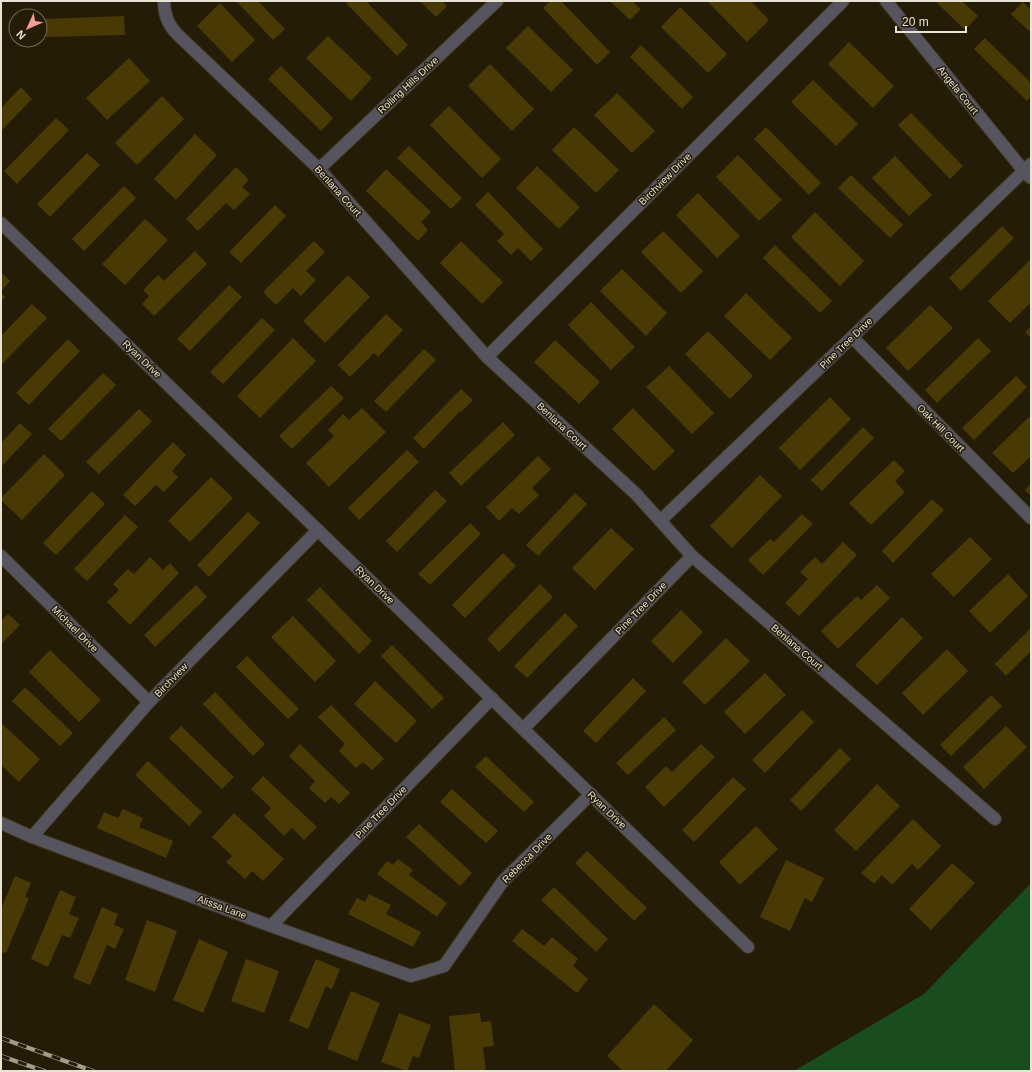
<svg xmlns="http://www.w3.org/2000/svg" width="1032" height="1072" viewBox="0 0 1032 1072" font-family="Arial,sans-serif">
  <style>
    .green { fill: #194d20 }
    .building { fill: #493904 }
    .lines { fill: none; stroke-linecap: round; stroke-linejoin: round }
    .minor-casing { stroke: #403823; stroke-width: 14 }
    .minor { stroke: #56545e; stroke-width: 12 }
    .rail-casing { stroke: #a29b8b; stroke-width: 4.5 }
    .rail { stroke: #241c06; stroke-width: 3; stroke-dasharray: 9; stroke-linecap: butt }
    .labels { text-anchor: middle; dominant-baseline: central; stroke-width: 3; stroke-linejoin: round; paint-order: stroke }
    .street-label { font-size: 10px; fill: #e9e3d6; stroke: #241c06 }
  </style>
  <rect width="100%" height="100%" fill="#241c06"/>
  <path class="green" d="M1031,883V1071H794L924,994Z"/>
  <g class="building">
    <path d="M236,1H258L285,29L273,40Z"/>
    <path d="M349,1H366L408,45L397,56L346,3Z"/>
    <path d="M420,1H442L447,6L436,17Z"/>
    <path d="M550,1H561L610,52L597,65L543,8Z"/>
    <path d="M610,1H632L641,9L630,20Z"/>
    <path d="M707,1H751L769,20L747,42Z"/>
    <path d="M935,1H962L978,16L965,30Z"/>
    <path d="M1023,2L1031,10V33L1011,14Z"/>
    <path d="M220,3L255,40L232,62L197,26Z"/>
    <path d="M680,7L727,54L708,73L661,27Z"/>
    <path d="M124,16L125,35L45,37L44,19Z"/>
    <path d="M528,26L573,70L551,92L506,48Z"/>
    <path d="M328,36L372,78L351,101L306,58Z"/>
    <path d="M985,38L1031,83V97L1027,101L974,49Z"/>
    <path d="M849,42L894,86L873,108L828,64Z"/>
    <path d="M641,45L693,97L682,109L630,57Z"/>
    <path d="M129,58L150,81L107,120L86,98Z"/>
    <path d="M490,64L534,109L512,131L468,86Z"/>
    <path d="M281,66L333,118L321,131L268,79Z"/>
    <path d="M813,80L858,124L836,146L791,102Z"/>
    <path d="M21,87L32,99L1,131V108Z"/>
    <path d="M617,93L655,131L632,153L594,115Z"/>
    <path d="M162,96L184,119L137,165L115,143Z"/>
    <path d="M449,106L501,159L482,178L430,125Z"/>
    <path d="M911,113L963,166L950,179L898,125Z"/>
    <path d="M56,118L69,130L17,184L4,171Z"/>
    <path d="M574,127L619,170L596,193L552,150Z"/>
    <path d="M766,127L821,183L809,195L754,139Z"/>
    <path d="M195,134L217,155L176,200L154,179Z"/>
    <path d="M409,146L462,198L451,209L397,158Z"/>
    <path d="M87,153L100,165L50,217L37,204Z"/>
    <path d="M738,155L782,200L759,221L716,177Z"/>
    <path d="M895,156L932,195L909,216L872,178Z"/>
    <path d="M537,166L580,207L559,229L516,188Z"/>
    <path d="M236,167L249,180L242,187L250,194L234,210L226,203L198,231L186,219Z"/>
    <path d="M386,169L431,212L421,222L428,230L418,241L366,191Z"/>
    <path d="M851,175L903,225L890,238L838,188Z"/>
    <path d="M124,186L136,198L84,251L72,239Z"/>
    <path d="M488,192L543,249L531,261L518,248L511,255L497,241L504,234L475,205Z"/>
    <path d="M698,193L740,236L717,258L676,215Z"/>
    <path d="M275,205L286,216L241,263L229,252Z"/>
    <path d="M815,212L864,261L840,286L791,237Z"/>
    <path d="M145,219L168,240L125,285L102,264Z"/>
    <path d="M1002,226L1014,238L961,291L949,278Z"/>
    <path d="M663,231L703,271L681,293L641,252Z"/>
    <path d="M314,241L325,252L306,271L316,280L301,296L293,288L276,305L263,292Z"/>
    <path d="M461,241L503,282L482,304L440,263Z"/>
    <path d="M775,245L832,301L820,313L763,258Z"/>
    <path d="M195,251L207,264L154,316L142,304L149,296L143,290L158,275L164,281Z"/>
    <path d="M1031,259V302L1010,323L988,301Z"/>
    <path d="M622,269L667,313L646,336L600,291Z"/>
    <path d="M1,272L10,281L1,291Z"/>
    <path d="M348,275L370,297L325,343L303,321Z"/>
    <path d="M229,285L242,297L190,351L177,339Z"/>
    <path d="M1,293L5,297L1,302Z"/>
    <path d="M746,293L792,338L770,360L724,316Z"/>
    <path d="M591,302L635,347L611,370L568,325Z"/>
    <path d="M32,304L47,318L1,365V336Z"/>
    <path d="M930,305L953,328L908,371L886,348Z"/>
    <path d="M386,314L403,330L378,357L374,353L350,377L338,365Z"/>
    <path d="M262,318L275,330L223,384L210,372Z"/>
    <path d="M1031,327V338L1025,332Z"/>
    <path d="M708,331L753,376L730,399L685,354Z"/>
    <path d="M293,338L316,361L260,418L237,396Z"/>
    <path d="M978,338L991,351L937,403L925,390Z"/>
    <path d="M68,339L80,351L29,405L16,393Z"/>
    <path d="M555,340L600,382L579,404L534,362Z"/>
    <path d="M424,349L436,360L386,412L374,401Z"/>
    <path d="M669,366L714,413L692,434L646,387Z"/>
    <path d="M103,373L116,385L61,441L48,429Z"/>
    <path d="M1016,376L1027,387L974,440L962,428Z"/>
    <path d="M331,386L344,398L292,449L279,436Z"/>
    <path d="M461,389L473,400L461,412L460,411L424,449L413,438Z"/>
    <path d="M830,397L851,419L800,470L779,448Z"/>
    <path d="M362,408L386,432L329,487L306,463L334,436L328,430L343,414L349,420Z"/>
    <path d="M633,408L675,451L654,471L612,429Z"/>
    <path d="M139,409L152,421L99,474L86,462Z"/>
    <path d="M1031,415V456L1013,473L992,453Z"/>
    <path d="M503,422L515,435L461,486L449,473Z"/>
    <path d="M20,423L32,434L1,467V443Z"/>
    <path d="M863,427L874,438L822,491L811,480Z"/>
    <path d="M173,442L186,455L172,471L178,477L164,492L156,485L135,506L123,495Z"/>
    <path d="M407,450L419,462L359,520L348,508Z"/>
    <path d="M44,454L65,475L22,520L1,500V498Z"/>
    <path d="M538,456L551,469L532,488L539,495L519,514L512,508L499,521L486,507Z"/>
    <path d="M894,460L905,471L895,481L905,492L871,525L849,503Z"/>
    <path d="M760,475L782,496L732,548L710,526Z"/>
    <path d="M211,477L233,498L190,542L168,521Z"/>
    <path d="M1031,484V496L1025,490Z"/>
    <path d="M435,490L447,501L397,552L386,541Z"/>
    <path d="M92,491L105,504L56,555L43,543Z"/>
    <path d="M575,493L587,504L538,556L526,545Z"/>
    <path d="M932,499L944,510L893,563L882,551Z"/>
    <path d="M248,512L260,523L209,577L197,565Z"/>
    <path d="M802,514L813,524L763,575L748,560L770,539L774,542Z"/>
    <path d="M125,515L138,527L87,581L74,569Z"/>
    <path d="M470,523L481,534L430,585L418,574Z"/>
    <path d="M611,528L634,549L595,590L572,568Z"/>
    <path d="M970,537L992,559L954,597L931,574Z"/>
    <path d="M843,542L857,555L799,616L785,603L808,579L800,572L815,557L822,564Z"/>
    <path d="M503,553L516,566L465,618L452,605Z"/>
    <path d="M150,557L163,570L170,563L179,573L130,625L107,602L119,590L113,584L128,569L134,574Z"/>
    <path d="M1008,574L1028,596L990,633L969,611Z"/>
    <path d="M540,584L553,597L499,652L487,639Z"/>
    <path d="M196,585L207,597L155,647L144,635Z"/>
    <path d="M877,585L890,598L838,649L821,631L857,596L861,600Z"/>
    <path d="M320,587L372,641L359,654L307,600Z"/>
    <path d="M681,610L703,632L673,663L651,641Z"/>
    <path d="M565,613L578,626L527,678L514,666Z"/>
    <path d="M8,614L20,625L1,644V621Z"/>
    <path d="M293,616L336,661L315,682L271,637Z"/>
    <path d="M902,617L923,638L877,685L855,665Z"/>
    <path d="M1031,628V651L1006,676L995,664Z"/>
    <path d="M726,638L750,661L705,705L682,682Z"/>
    <path d="M392,645L444,698L432,709L381,656Z"/>
    <path d="M947,649L968,671L923,715L902,693Z"/>
    <path d="M50,650L101,700L79,722L29,672Z"/>
    <path d="M247,656L299,709L288,719L236,667Z"/>
    <path d="M765,673L786,695L745,734L724,712Z"/>
    <path d="M633,678L646,691L596,743L583,731Z"/>
    <path d="M375,681L417,721L396,743L354,704Z"/>
    <path d="M25,687L73,733L60,746L12,701Z"/>
    <path d="M215,692L265,744L253,756L203,704Z"/>
    <path d="M991,695L1002,706L951,756L940,745Z"/>
    <path d="M331,705L384,759L372,770L363,762L356,768L339,751L345,744L318,717Z"/>
    <path d="M802,710L814,722L765,773L752,760Z"/>
    <path d="M664,717L676,730L628,775L616,763Z"/>
    <path d="M1,723L40,759L19,782L1,765Z"/>
    <path d="M181,726L234,777L222,789L169,738Z"/>
    <path d="M1006,726L1027,747L984,789L963,767Z"/>
    <path d="M300,744L350,793L339,804L331,797L325,803L309,788L315,781L289,756Z"/>
    <path d="M701,744L715,757L664,807L645,787L666,766L672,772Z"/>
    <path d="M840,748L851,759L801,811L790,800Z"/>
    <path d="M486,756L534,802L524,812L475,767Z"/>
    <path d="M148,761L202,812L189,826L135,775Z"/>
    <path d="M263,776L317,827L304,840L292,828L284,836L264,816L271,808L251,789Z"/>
    <path d="M733,777L746,789L694,842L682,830Z"/>
    <path d="M877,784L900,806L856,851L834,830Z"/>
    <path d="M452,789L498,831L486,843L440,802Z"/>
    <path d="M123,809L143,818L139,827L173,841L166,858L97,828L104,812L118,818Z"/>
    <path d="M234,813L284,859L263,881L252,871L245,879L226,862L232,856L212,837Z"/>
    <path d="M913,819L941,846L918,870L912,864L892,885L882,875L874,884L861,873Z"/>
    <path d="M419,824L472,873L460,886L406,837Z"/>
    <path d="M756,826L778,849L740,885L719,862Z"/>
    <path d="M587,851L647,908L634,921L575,863Z"/>
    <path d="M398,859L413,870L409,875L447,903L437,917L377,874L387,861L393,865Z"/>
    <path d="M786,860L824,878L812,902L805,898L790,931L760,917Z"/>
    <path d="M952,863L975,883L931,930L909,909Z"/>
    <path d="M15,876L31,883L25,897L29,898L6,953L1,952V909Z"/>
    <path d="M554,887L608,939L596,952L541,900Z"/>
    <path d="M60,890L76,897L69,914L79,918L70,938L62,935L48,967L31,959Z"/>
    <path d="M369,894L391,905L386,914L421,932L413,947L348,914L357,898L365,902Z"/>
    <path d="M102,907L118,914L114,925L124,929L115,949L107,945L90,985L73,978Z"/>
    <path d="M147,920L177,931L155,992L125,980Z"/>
    <path d="M522,929L544,946L552,937L578,959L573,966L588,979L577,993L512,941Z"/>
    <path d="M199,939L228,952L203,1013L173,1000Z"/>
    <path d="M246,959L279,971L264,1013L231,1001Z"/>
    <path d="M316,959L340,969L332,989L326,986L308,1029L289,1021Z"/>
    <path d="M351,991L380,1003L357,1061L327,1049Z"/>
    <path d="M654,1004L693,1040L666,1071H623L607,1056Z"/>
    <path d="M399,1013L431,1025L419,1058L413,1056L407,1071L381,1062Z"/>
    <path d="M480,1013L481,1022L491,1021L494,1046L483,1047L486,1071H455L449,1016Z"/>
  </g>
  <g class="lines">
    <defs>
      <g id="minor">
        <path d="M164,1C164,14 168,25 177,34L319,169L487,357L636,494L692,556L995,819"/>
        <path d="M886,1L1024,171L1031,178"/>
        <path d="M319,169L497,1"/>
        <path d="M1,223L748,947"/>
        <path d="M852,337L1031,518"/>
        <path d="M487,357L843,1"/>
        <path d="M660,521L852,337L1031,164"/>
        <path d="M1,556L149,702"/>
        <path d="M523,729L692,556"/>
        <path d="M1,823L32,837L271,926L411,976L444,966L503,881L591,794"/>
        <path d="M32,837L149,702L318,530"/>
        <path d="M271,926L492,698"/>
      </g>
    </defs>
    <use href="#minor" class="minor-casing"/>
    <use href="#minor" class="minor"/>
    <defs>
      <g id="rail">
        <path d="M1,1038L93,1071"/>
        <path d="M1,1056L44,1071"/>
      </g>
    </defs>
    <use href="#rail" class="rail-casing"/>
    <use href="#rail" class="rail"/>
  </g>
  <g class="labels">
    <g class="street-label">
      <text transform="translate(408 85) rotate(-43)">Rolling Hills Drive</text>
      <text transform="translate(958 90) rotate(51)">Angela Court</text>
      <text transform="translate(665 179) rotate(-45)">Birchview Drive</text>
      <text transform="translate(338 191) rotate(48)">Benlana Court</text>
      <text transform="translate(846 343) rotate(-44)">Pine Tree Drive</text>
      <text transform="translate(142 359) rotate(44)">Ryan Drive</text>
      <text transform="translate(562 426) rotate(43)">Benlana Court</text>
      <text transform="translate(941 428) rotate(45)">Oak Hill Court</text>
      <text transform="translate(375 585) rotate(44)">Ryan Drive</text>
      <text transform="translate(641 608) rotate(-46)">Pine Tree Drive</text>
      <text transform="translate(75 629) rotate(45)">Michael Drive</text>
      <text transform="translate(797 647) rotate(41)">Benlana Court</text>
      <text transform="translate(171 680) rotate(-46)">Birchview</text>
      <text transform="translate(607 810) rotate(44)">Ryan Drive</text>
      <text transform="translate(381 812) rotate(-46)">Pine Tree Drive</text>
      <text transform="translate(527 858) rotate(-45)">Rebecca Drive</text>
      <text transform="translate(222 907) rotate(20)">Alissa Lane</text>
    </g>
  </g>
  <rect width="1032" height="1072" fill="none" stroke="#e9e3d6" stroke-width="4"/>
  <g transform="translate(28 28) rotate(225)"><circle r="19" fill="#241c06" stroke="#736c59"/>
  <path d="M0-3L7 15L0 10L-7 15Z" fill="#f59c93"/>
  <text y="-6" font-size="11" font-weight="bold" text-anchor="middle" fill="#e9e3d6">N</text>
  </g>
  <path d="M896 26v6h70v-6" fill="none" stroke="#e9e3d6" stroke-width="2"/>
  <text x="902" y="26" font-size="12" fill="#e9e3d6" stroke="#241c06" stroke-width="3" paint-order="stroke">20 m</text>
</svg>
